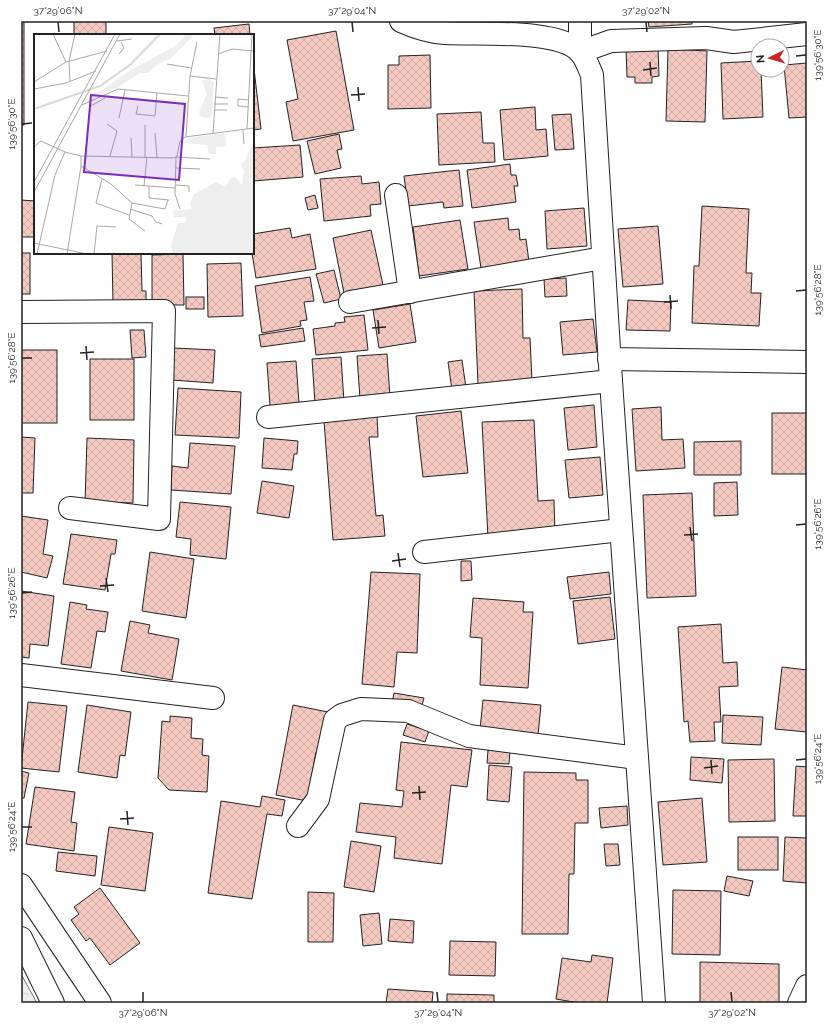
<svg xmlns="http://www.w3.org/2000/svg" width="828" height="1024" viewBox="0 0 828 1024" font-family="Raleway,sans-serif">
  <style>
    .forest { fill: url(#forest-crowns); stroke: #6f6f6f }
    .building { fill: url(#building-cross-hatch); stroke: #222 }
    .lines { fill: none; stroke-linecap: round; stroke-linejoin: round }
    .minor-casing { stroke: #222; stroke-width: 24 }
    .minor { stroke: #fff; stroke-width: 22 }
    .ticks { fill: none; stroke: #222; stroke-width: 1.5 }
    .inset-river { fill: none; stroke: #d9d9d9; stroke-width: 2 }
    .inset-road { fill: none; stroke: #a7a7a7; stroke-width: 1 }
    .view { fill: #7b2cbf; fill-opacity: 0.15; stroke: #7b2cbf; stroke-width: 2 }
    .inset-edge { fill: none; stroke: #222; stroke-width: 2 }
    .neatline { fill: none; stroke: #222; stroke-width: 1.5 }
    .ticks-label { font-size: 10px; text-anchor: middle; fill: #222 }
  </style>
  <defs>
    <pattern id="forest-crowns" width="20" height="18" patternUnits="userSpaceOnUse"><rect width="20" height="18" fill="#eee"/><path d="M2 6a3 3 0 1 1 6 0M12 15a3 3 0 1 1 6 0" fill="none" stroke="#ccc"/></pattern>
    <pattern id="building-cross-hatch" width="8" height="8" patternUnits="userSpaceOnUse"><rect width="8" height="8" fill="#f3c9c0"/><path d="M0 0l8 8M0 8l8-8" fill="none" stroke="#d0aca5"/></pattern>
  </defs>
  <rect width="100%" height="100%" fill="#fff"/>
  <path class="forest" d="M21,974L37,1003H21Z"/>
  <g class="building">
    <rect x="21" y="21" width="3" height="104"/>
    <rect x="74" y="21" width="32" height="14"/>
    <path d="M648,21H692V24L649,27Z"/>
    <path d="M249,24L250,35H215L214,28Z"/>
    <path d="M336,31L354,130L293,141L286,102L298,99L287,40Z"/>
    <path d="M658,47L659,76L652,77V83H635V77H627L626,48Z"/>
    <path d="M668,49L707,51L705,122L666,121Z"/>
    <path d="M430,55L431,108L388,109V65H399V56Z"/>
    <path d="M253,60L261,129L253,130Z"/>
    <path d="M758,61V70H761L763,117L723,119L721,63Z"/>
    <path d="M807,63V117L789,118L784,65Z"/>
    <path d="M535,107L536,130L546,129L548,156L504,160L500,110Z"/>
    <path d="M481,112L483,143H494L495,162L439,165L437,114Z"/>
    <path d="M571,114L574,149L555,150L552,115Z"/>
    <path d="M339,134L342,149L337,150L341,168L315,174L307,141Z"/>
    <path d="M300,145L303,177L253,181V148Z"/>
    <path d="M510,164L511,175H516L518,186H514L516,202L472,208L467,170Z"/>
    <path d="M459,170L463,206L444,208L443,202L408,206L404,176Z"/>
    <path d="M361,176L362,184L379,182L381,204L370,205L371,216L324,221L320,179Z"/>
    <path d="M315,195L318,208L308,210L305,198Z"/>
    <path d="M21,200L35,201V237H21Z"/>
    <path d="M702,206L749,209L746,273H752L751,293H761L759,326L692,323L694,266H699Z"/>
    <path d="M584,208L587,246L547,249L545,211Z"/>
    <path d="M508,218L509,230L519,229L520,240L526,239L529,262L481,268L474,222Z"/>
    <path d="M460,220L468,269L419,276L413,227Z"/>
    <path d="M658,226L663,284L623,287L618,229Z"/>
    <path d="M290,228L292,238L310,234L316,269L256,278L252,253L253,234Z"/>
    <path d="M371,230L383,285L344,293L333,238Z"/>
    <rect x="21" y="253" width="9" height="41"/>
    <path d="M112,253H141L142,291H146V303L113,304Z"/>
    <path d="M183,254L184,305H152V255Z"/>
    <path d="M241,263L243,316L208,317L207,264Z"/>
    <path d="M334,270L341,299L324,303L316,274Z"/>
    <path d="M310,277L314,301L304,302L307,320L300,321L301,326L262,333L255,286Z"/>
    <path d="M566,278L567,296L545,297L544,279Z"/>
    <path d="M522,289L523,338H530L532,381L478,384L474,291Z"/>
    <rect x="186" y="297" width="18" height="12"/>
    <path d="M628,300L671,302L670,331L626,330Z"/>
    <path d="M410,304L416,342L379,348L373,310Z"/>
    <path d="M364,315L368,350L316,355L313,329L335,326V323L345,322L344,317Z"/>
    <path d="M593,319L597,352L563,355L560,322Z"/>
    <path d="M303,328L305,341L261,347L259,335Z"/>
    <path d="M130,330H144L146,357L132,358Z"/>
    <path d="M174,348L215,350L213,383L172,380Z"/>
    <rect x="21" y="350" width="36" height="73"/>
    <path d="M387,354L390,397L360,399L357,356Z"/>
    <path d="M341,357L344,402L315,403L312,359Z"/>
    <rect x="90" y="359" width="44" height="61"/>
    <path d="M462,360L466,388L452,390L448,362Z"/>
    <path d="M296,361L299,403L270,406L267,363Z"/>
    <path d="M178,388L241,392L239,438L175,435Z"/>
    <path d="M594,405L597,447L568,450L564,408Z"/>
    <path d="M661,407L662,440L683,439L685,468L636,471L632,409Z"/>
    <path d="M461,411L468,473L423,477L416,416Z"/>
    <rect x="772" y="413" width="35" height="61"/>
    <path d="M377,416L378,437H369L376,516L383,515L385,536L333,540L324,421Z"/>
    <path d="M534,420L538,501L554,500L555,535L488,538L482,422Z"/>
    <path d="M21,437L35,438L33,493H21Z"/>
    <path d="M87,438L134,440L133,503L85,502Z"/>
    <path d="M264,438L298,441L297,454H294L292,470L262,468Z"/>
    <path d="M741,441V475H694V442Z"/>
    <path d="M190,443L235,446L231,494L171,490L172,466L188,468Z"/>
    <path d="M600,457L603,495L569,498L565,460Z"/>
    <path d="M262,481L294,486L289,518L257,513Z"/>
    <path d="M737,482L738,515L714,516V483Z"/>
    <path d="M692,493L696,596L647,598L643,495Z"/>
    <path d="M180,502L231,507L226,559L190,555L191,539L176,537Z"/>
    <path d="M21,516L48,520L43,554L53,556L47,578L21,572Z"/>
    <path d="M71,534L117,540L115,554H111L105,590L63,584Z"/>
    <path d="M150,552L194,559L186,618L142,611Z"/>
    <path d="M461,561H471L472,580L461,581Z"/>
    <path d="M371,572L420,574L417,653L397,652L394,687L362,684Z"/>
    <path d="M609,572L611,594L570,599L567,577Z"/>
    <path d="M21,591L54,596L48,646L30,644L29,658L21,657Z"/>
    <path d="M610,597L615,639L578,644L573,601Z"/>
    <path d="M473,598L524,602L523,612H533L528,688L480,685L482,638L470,637Z"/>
    <path d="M70,602L87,605L86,609L108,612L105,632L97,631L91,668L61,664Z"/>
    <path d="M130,621L150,625L148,633L179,639L172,680L121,671Z"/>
    <path d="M721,624L723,663L737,662L738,686L719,687L721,722H714L715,741L690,742L688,721L684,722L678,627Z"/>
    <path d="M782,667L807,670V732L775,729Z"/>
    <path d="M394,693L424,698L421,709L392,703Z"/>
    <path d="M483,700L541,705L538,735L480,729Z"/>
    <path d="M28,702L67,706L59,772L21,768Z"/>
    <path d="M87,705L131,712L125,756L120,755L117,778L78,772Z"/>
    <path d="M293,705L328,712L321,753L316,752L307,801L276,795Z"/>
    <path d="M723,715L763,717L761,745L722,743Z"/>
    <path d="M170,716L192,718L191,738L203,739L202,755L209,756L207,792L169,790L158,778L162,721L170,722Z"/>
    <path d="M407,724L429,731L425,742L403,735Z"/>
    <path d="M401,742L472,750L467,787L451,785L442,864L394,858L396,837L356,832L360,803L402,807L404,791L396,790Z"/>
    <path d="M488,750L510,751L509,764L487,763Z"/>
    <path d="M691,757L724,759L722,783L690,780Z"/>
    <path d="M774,759L775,821L729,822L728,760Z"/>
    <path d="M489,765L512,767L509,802L487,800Z"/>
    <path d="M796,766L807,767V816H793Z"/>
    <path d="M21,771L29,773L24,798H21Z"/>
    <path d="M524,772L576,773V780H588V823H575L574,874H569L568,934H522Z"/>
    <path d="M35,787L75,792L71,822L77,823L74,851L26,844Z"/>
    <path d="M262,796L285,800L282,816L267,814L252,899L208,893L221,801L260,807Z"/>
    <path d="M702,798L707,862L663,865L658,802Z"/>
    <path d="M627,806L628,825L601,828L599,808Z"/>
    <path d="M109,827L153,833L145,891L101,885Z"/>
    <rect x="738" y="837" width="40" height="33"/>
    <path d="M785,837L807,838V883L783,881Z"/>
    <path d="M351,841L381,846L374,892L344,887Z"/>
    <path d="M604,844H618L620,865L606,866Z"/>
    <path d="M58,852L97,856L95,876L56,871Z"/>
    <path d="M727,876L753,881L749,896L724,891Z"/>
    <path d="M100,888L140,943L110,965L90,938L86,941L71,920L79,914L74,907Z"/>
    <path d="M673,890L721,891L720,955L672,954Z"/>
    <path d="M308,892L334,893L333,942H308Z"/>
    <path d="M379,913L382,944L363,946L360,915Z"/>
    <path d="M390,919L414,921L413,943L388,941Z"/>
    <path d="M450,941L496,942L495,976L449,975Z"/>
    <path d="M592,955L613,958L607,1003H579L556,999L562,958L591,962Z"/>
    <path d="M700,962L779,964V1003H700Z"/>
    <path d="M388,989L433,992L432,1003H386Z"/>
    <path d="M447,994L494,995V1003H447Z"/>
  </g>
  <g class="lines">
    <defs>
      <g id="minor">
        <path d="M401,21C414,27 431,32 445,33C475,35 561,28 581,53C586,59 589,68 592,75L611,381L654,1003"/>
        <path d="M580,21V52L611,41L706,38L734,42L807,34"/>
        <path d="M396,195L410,292"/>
        <path d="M350,302L603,258"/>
        <path d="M21,312L164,311L159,519L70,508"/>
        <path d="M609,359L807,362"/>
        <path d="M268,417L611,381"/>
        <path d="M424,552L621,530"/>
        <path d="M21,675L213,698"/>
        <path d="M298,826L318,799L335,720L342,715L361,709L408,711L469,736L637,758"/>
        <path d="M21,885L100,1003"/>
        <path d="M21,938L53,1003"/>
        <path d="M799,1003L807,986"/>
      </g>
    </defs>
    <use href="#minor" class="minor-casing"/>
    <use href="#minor" class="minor"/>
  </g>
  <path class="ticks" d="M58,22L59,32M352,22L353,32M646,22L647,32M796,56L806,55M650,62L651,76M643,70L657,68M358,87L359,101M351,95L365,94M22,124L32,123M796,291L806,290M670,295L671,309M664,302L678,301M378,320L379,334M372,328L386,327M86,346L87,360M80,353L94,352M22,358H32M796,525L806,524M690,527L692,541M684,535L698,534M398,553L400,567M392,561L406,559M106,578L108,592M100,586L114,585M22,593L32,592M711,760L712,774M796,760L806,759M704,768L718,766M419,786L420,800M412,793L426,792M127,811L128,825M120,819L134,818M22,827H32M143,992V1002M437,992L438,1002M731,992L732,1002"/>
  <g transform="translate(34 34)">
    <rect width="220" height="220" fill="#fff"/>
    <path d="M153,0L159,2L137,24L124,30L114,39H106L83,54L56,64L97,36L141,12ZM168,46L175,45L180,48L178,82L174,84L167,83L165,78L173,60ZM220,106V220H165L169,216L162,196L151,183H140L139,177L158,175L156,169L160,160L182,148L191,153L197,144L201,143L208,151L210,137L207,130L211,127ZM144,189H150L156,215L150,220H140L137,212Z" fill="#eee"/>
    <path d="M191,99L192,110L189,113H182V120H175L173,111L149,109L155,104ZM154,185L162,196L169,216L165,220H150L156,215L150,189Z" fill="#eee"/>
    <path class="inset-river" d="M0,75L66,52L97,30L126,0"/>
    <path class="inset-road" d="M19,0L32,28M83,7L98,5M85,20L90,14L87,8M184,20L198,15L220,17M133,30L157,34M156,42L182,45M36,47L35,27L41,0M0,48L32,28L73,17M0,55L32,49L62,37M181,63L194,64M180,70H194M48,71L84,55L154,62M104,72L102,80L121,82L123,59M55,73L71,64M214,73L204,72V65L214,66M180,76H193M85,84L91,56M73,90L83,97L76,122M111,91V123M213,95L218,0M209,96L210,110M121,99L123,123M179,99L186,0M152,103L156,42L163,8M97,104L98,123M0,113L7,107L31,118L47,122L140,124L143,122L146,107L151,103L220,94M47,122V132L77,150L98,169L95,185L111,197M142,134L166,135M68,145L62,169L95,181M0,148L81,0M101,151L141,154M142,151L155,152V158M110,152L113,123M115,152V164L135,166M0,158L86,0M98,169L131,175L134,166M96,175L118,182L122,188L128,190M146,175L141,160L142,123L176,125M0,209L53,220M3,220L21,141L31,118M33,220L47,132M60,220L63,192L82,193"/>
    <path class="view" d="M57,61L151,70L145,146L50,138Z"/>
    <rect width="220" height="220" class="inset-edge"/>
  </g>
  <rect width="828" height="1024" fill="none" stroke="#ffffff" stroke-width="44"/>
  <g transform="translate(770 58) rotate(265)"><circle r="19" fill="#ffffff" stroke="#a7a7a7"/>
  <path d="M0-3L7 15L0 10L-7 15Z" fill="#c62828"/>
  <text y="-6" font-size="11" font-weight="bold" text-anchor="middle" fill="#222222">N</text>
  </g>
  <rect x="22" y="22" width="784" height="980" class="neatline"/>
  <g class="ticks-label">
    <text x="58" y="14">37°29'06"N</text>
    <text x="352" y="14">37°29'04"N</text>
    <text x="646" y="14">37°29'02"N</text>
    <text transform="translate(817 55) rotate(-90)" y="4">139°56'30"E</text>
    <text transform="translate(11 124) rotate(-90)" y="4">139°56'30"E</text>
    <text transform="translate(817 290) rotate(-90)" y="4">139°56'28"E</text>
    <text transform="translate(11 358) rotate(-90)" y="4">139°56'28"E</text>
    <text transform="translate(817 524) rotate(-90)" y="4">139°56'26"E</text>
    <text transform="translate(11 593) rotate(-90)" y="4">139°56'26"E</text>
    <text transform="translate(817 759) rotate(-90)" y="4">139°56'24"E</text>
    <text transform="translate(11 827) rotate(-90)" y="4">139°56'24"E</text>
    <text x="143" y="1016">37°29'06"N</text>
    <text x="438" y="1016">37°29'04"N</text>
    <text x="732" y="1016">37°29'02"N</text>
  </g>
</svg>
